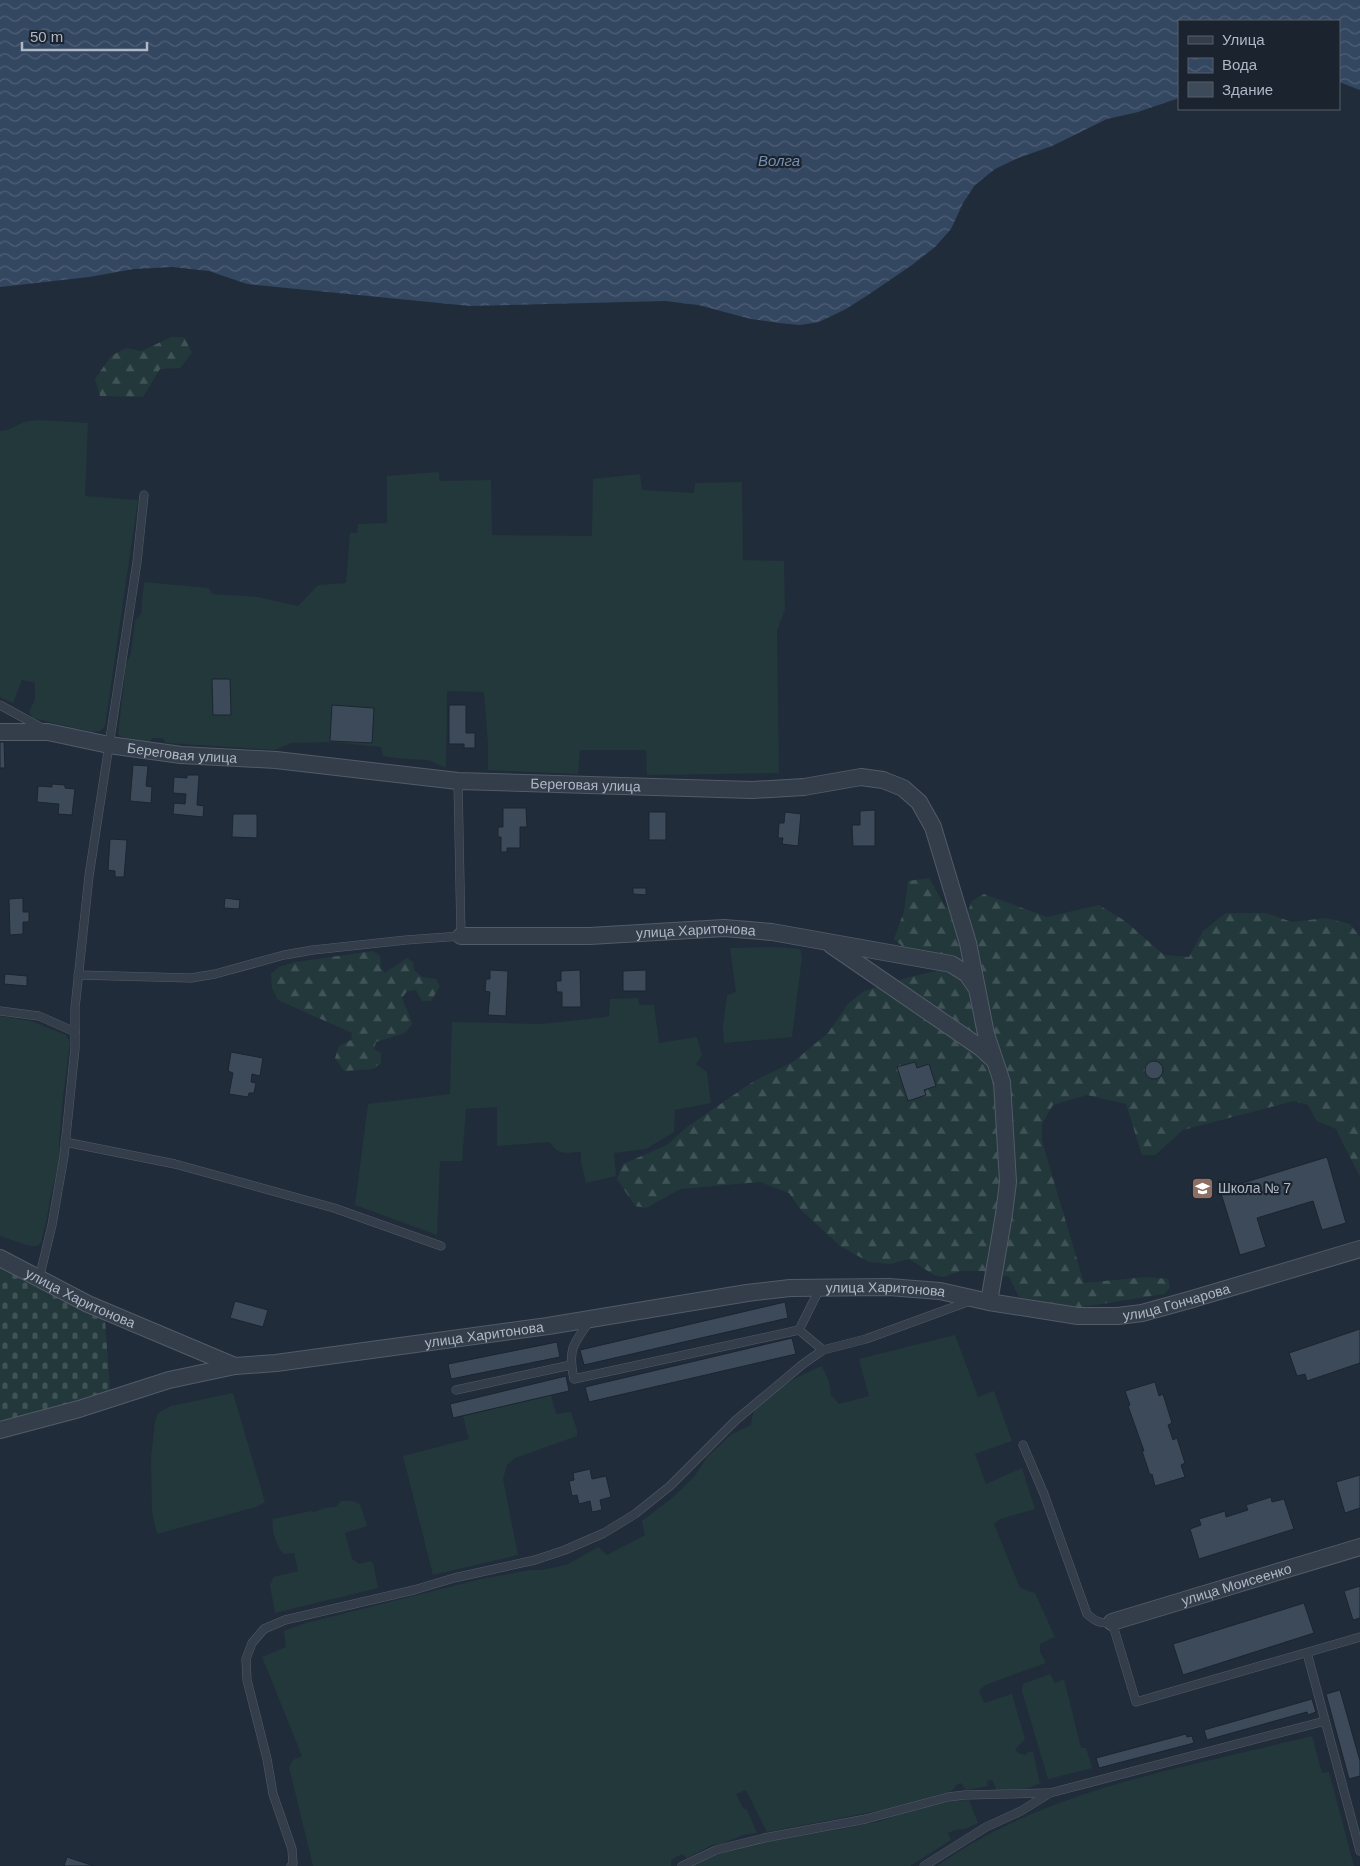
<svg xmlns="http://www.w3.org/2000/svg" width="1360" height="1866" viewBox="0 0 1360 1866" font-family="Arial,sans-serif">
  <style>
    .forest { fill: url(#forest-firs) }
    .cemetery { fill: url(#cemetery-stones) }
    .garden { fill: #23383b }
    .water { fill: url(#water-waves) }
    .building { fill: #3c4a59; stroke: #1c2530 }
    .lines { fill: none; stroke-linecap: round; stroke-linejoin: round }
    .service-casing { stroke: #525b68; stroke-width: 9 }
    .minor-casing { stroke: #525b68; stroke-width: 18 }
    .service { stroke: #343e4a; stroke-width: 8 }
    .minor { stroke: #343e4a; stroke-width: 16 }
    .labels { text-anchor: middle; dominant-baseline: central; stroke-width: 4.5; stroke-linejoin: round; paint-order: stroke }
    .street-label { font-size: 14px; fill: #afb8c6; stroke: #1a232e }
    .poi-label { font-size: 14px; fill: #afb8c6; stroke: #1a232e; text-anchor: start }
    .water-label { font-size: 15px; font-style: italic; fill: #768faf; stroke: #1a232e }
  </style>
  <defs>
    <pattern id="forest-firs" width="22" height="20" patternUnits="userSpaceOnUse" patternTransform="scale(1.25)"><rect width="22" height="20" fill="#23383b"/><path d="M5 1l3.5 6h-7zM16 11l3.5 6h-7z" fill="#405356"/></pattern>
    <pattern id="cemetery-stones" width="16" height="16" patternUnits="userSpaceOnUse" patternTransform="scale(1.25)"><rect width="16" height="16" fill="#23383b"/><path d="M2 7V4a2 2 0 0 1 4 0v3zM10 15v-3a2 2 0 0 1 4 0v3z" fill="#405356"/></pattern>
    <pattern id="water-waves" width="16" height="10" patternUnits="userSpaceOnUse" patternTransform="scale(1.25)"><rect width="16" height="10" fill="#344761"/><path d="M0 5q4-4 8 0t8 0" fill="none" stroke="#4f5f76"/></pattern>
  </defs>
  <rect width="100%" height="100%" fill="#212c3a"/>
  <g class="forest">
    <path d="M171,337H184L192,353L180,368L160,369L143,397L100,396L95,379L111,356L126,348L142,351Z"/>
    <path d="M929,878L945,906L965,919L972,901L984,894L1047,917L1099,905L1125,921L1164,955L1189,957L1203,931L1226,913H1266L1292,922L1326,918L1350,924L1360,937V1177L1336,1129L1317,1121L1308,1105L1294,1101L1183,1130L1155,1155H1142L1126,1104L1087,1095L1053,1105L1042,1124V1141L1084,1283L1146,1277L1168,1279L1170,1287L1165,1294L1076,1308L1019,1297L1009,1277L982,1271H961L943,1277L934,1275L909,1259L890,1264L869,1262L840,1246L801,1210L789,1193L760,1182L680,1189L646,1208L635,1206L617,1179L623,1164L667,1145L687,1127L754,1081L793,1062L828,1033L848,1004L864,991L910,977L944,969L915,957L894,939L904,911L908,881Z"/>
    <path d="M373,951L380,956L381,968L385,973L407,958L413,962L414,970L422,977L436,979L440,986L431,1001H422L416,990L407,991L402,998C405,1007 410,1014 412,1024L405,1033L376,1042L374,1049L381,1053V1063L373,1069L344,1071L335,1058L339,1046L351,1040L352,1033L278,1000L272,988L271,974L279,967L296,962Z"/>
  </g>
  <path class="cemetery" d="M0,1267L105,1319L110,1391L94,1398L0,1422Z"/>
  <g class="garden">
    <path d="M38,420L88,423L85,496L138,500L105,726L100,731L92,732L33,718L29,712L35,699V683L22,680L13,703L0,697V431L8,430L24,422Z"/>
    <path d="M439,472V481L491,480L492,535L592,536L593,479L640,474L642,490L694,493L695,483L742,482L743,560L784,561L785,609L777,631L779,773L647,775L646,750H580L578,774L488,770V744L484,692L447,691L446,767C438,766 434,761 428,760C413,759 398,759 383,756L381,747L332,742L291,743L275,750L166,743L163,738H152L150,742L131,740L118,735L126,665L131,653L135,620L141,614L144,582L209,588L212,594L258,597L298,606L318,585L346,583L350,533H357L358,524L387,523V476Z"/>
    <path d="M773,947L800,949L802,957L792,1037L724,1043L723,1028L727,995L736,992L730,948Z"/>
    <path d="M638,998L639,1005H654L659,1043L697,1037L702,1055L696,1064L707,1072L711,1103L675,1110L674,1132L646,1149L614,1153L616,1176L586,1183L581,1162V1152C564,1152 561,1157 549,1142L497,1146V1107L466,1109L462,1161H440L437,1235L355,1205L368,1104L450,1094L452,1022L542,1024L606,1017L609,1016L610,999Z"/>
    <path d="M0,1016L31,1021L66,1035L70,1043L63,1097L59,1142L60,1157L50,1199L47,1218L41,1242L37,1246H30L0,1236Z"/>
    <path d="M955,1335L978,1397L994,1391L1012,1441L975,1454L986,1484L1022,1468L1035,1509L1000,1519L994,1524L1020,1588L1035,1593L1055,1637L1040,1644V1652L1046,1663L985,1685L979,1691L984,1703L1012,1694L1025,1739L1015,1749L1018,1753L1026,1755L1028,1752H1033L1040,1783L1029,1788L997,1791L992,1780L987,1781L988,1786L966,1790L961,1783L956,1785L952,1791L883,1810L767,1832L746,1790L736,1794L743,1808L747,1810L757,1833L743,1835L721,1844L712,1845L687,1858L682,1854L671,1860V1866H313L289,1767L293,1760L302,1756L262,1657L286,1647L284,1631L306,1623L481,1579L531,1570H542L566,1565L598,1547L607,1555L645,1535L642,1521L672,1498L693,1478L708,1456L732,1434L751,1425C752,1420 752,1414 755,1410C771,1389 799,1376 822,1366L829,1382L831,1395L839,1404L869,1396L859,1359Z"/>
    <path d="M233,1393L265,1502L256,1507L157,1534L152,1512L151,1458L155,1421L158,1413L171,1406Z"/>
    <path d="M551,1395L556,1414L571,1412L577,1430V1436L515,1458L507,1465L503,1479L518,1555L433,1575L403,1456L469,1439L463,1416Z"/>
    <path d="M341,1501H352L360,1504L367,1526L345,1533L352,1559L360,1564L370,1561L373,1563L378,1588L275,1613L270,1585L274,1577L298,1571L294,1553L284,1554C276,1546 271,1530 273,1519L311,1511L314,1512L325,1508L336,1507Z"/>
    <path d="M1050,1674L1055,1683L1064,1679L1081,1748H1086L1092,1768L1048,1779L1022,1691L1023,1684Z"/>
    <path d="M1312,1736L1322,1773L1329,1772L1354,1866H937C1047,1788 1184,1768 1312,1736Z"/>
    <path d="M969,1800L978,1823L965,1829L955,1830L948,1833L951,1840L910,1866H691L723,1851L740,1847L878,1822L914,1809L950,1801Z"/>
  </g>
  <path class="water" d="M0,0H1360V90L1339,82V21H1179V98L1138,112L1107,119L1052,146L1018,158L995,169L975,185L963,203L951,229L935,247L912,265L868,295L846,309L819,322L800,325L779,323L751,319L698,305L665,301L470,306L247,284L209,271L172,267L134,269L89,277L0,287Z"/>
  <g class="building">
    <path d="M212,679H230L231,715H213Z"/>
    <path d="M332,705L374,708L372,743L330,741Z"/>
    <path d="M449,705H466V733H475V748H464V744H449Z"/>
    <path d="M0,742H4L5,768H0Z"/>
    <path d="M133,765L148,766L146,786L152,787L151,803L130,801Z"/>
    <path d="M187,775H199L197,805L204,806L203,817L173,814L174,803L185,804L186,794L173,793L174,777L187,778Z"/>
    <path d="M52,784L65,785V788L75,789L72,815L58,814L59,804L37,802L38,786L52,787Z"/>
    <path d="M503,808H526L527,827H520V848H507V852H501V837H498V827H503Z"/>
    <path d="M875,810V846H853L852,825H860V811Z"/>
    <rect x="649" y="812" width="17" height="28"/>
    <path d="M785,812L801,814L798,846L782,844L783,838H778L779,823H784Z"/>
    <path d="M233,814H257V838L232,837Z"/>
    <path d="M110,839L127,840L124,877H115V871L108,870Z"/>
    <path d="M633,888H646V895L633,894Z"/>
    <path d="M23,898V912H29V922H23V934L10,935L9,899Z"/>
    <path d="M225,898L240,900L239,909L224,908Z"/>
    <path d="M490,970L508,971L506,1016L488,1015L490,992L485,991L486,979H490Z"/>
    <path d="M580,970L581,1007H562V992H557L556,981H561V971Z"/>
    <path d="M646,970V991H623V971Z"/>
    <path d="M5,974L27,976V986L4,984Z"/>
    <path d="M231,1052L263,1058L260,1076L252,1074L251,1082L256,1083L254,1093H249L248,1097L229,1094L233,1073L228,1071Z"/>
    <circle cx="1154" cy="1070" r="9"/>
    <path d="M915,1062L917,1068L929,1064L936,1086L924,1090L926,1095L908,1101L897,1067Z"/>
    <path d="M1327,1157L1346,1223L1322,1230L1313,1201L1257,1218L1266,1247L1240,1255L1220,1190Z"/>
    <path d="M235,1301L268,1310L263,1327L230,1318Z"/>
    <path d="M785,1302L788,1318L584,1365L580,1350Z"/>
    <path d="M1360,1329V1363L1307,1381L1305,1374L1297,1376L1289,1353Z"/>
    <path d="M792,1338L796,1354L589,1402L585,1387Z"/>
    <path d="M557,1342L560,1357L451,1379L448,1364Z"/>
    <path d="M566,1376L569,1391L453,1418L450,1404Z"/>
    <path d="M1155,1382L1159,1396L1163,1394L1172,1423L1168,1425L1173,1440L1177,1438L1185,1463L1181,1465L1185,1477L1155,1486L1152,1474L1150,1475L1142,1451H1144L1128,1406L1130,1405L1125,1391Z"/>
    <path d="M590,1469L592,1479L606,1476L611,1497L600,1500L602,1510L592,1512L590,1501L579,1504L577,1495L572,1496L569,1481L574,1480L573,1473Z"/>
    <path d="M1360,1475V1508L1345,1513L1336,1482Z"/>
    <path d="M1271,1497L1272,1502L1284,1499L1294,1529L1199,1559L1190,1529L1201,1525L1199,1519L1225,1511L1226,1517L1248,1510L1246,1505Z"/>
    <path d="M1360,1586V1618L1353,1620L1344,1591Z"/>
    <path d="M1304,1603L1314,1633L1183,1675L1173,1644Z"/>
    <path d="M1340,1690L1360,1761V1776L1349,1779L1326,1694Z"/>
    <path d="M1312,1699L1316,1712L1308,1715L1307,1712L1207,1740L1204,1730Z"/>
    <path d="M1186,1734L1187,1737L1192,1736L1194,1743L1099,1768L1096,1758Z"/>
    <path d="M67,1857L94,1866H64Z"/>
  </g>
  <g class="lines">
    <defs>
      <g id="service">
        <path d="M0,705L42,728"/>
        <path d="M78,975L191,978L215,974L284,955L313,950L406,940L461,936L458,781"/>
        <path d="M0,1011L39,1016L75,1032"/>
        <path d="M65,1142L175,1164L334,1208L441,1246"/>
        <path d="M39,1279L52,1225L64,1156L75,1048V1008L89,876L137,562L144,495"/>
        <path d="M589,1322C572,1345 568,1351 574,1379L799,1330L820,1288"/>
        <path d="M799,1330L823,1350"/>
        <path d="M456,1390L571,1365"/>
        <path d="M1023,1445L1044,1494L1087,1614C1096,1622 1101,1624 1112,1622L1136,1702L1360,1637"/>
        <path d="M1307,1653L1360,1851"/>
        <path d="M291,1866L293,1864L292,1849L273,1794L267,1759L247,1680L246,1659L252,1643L264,1629L285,1620L414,1590L454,1578L535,1560L565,1550L604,1533L635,1514L670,1486L736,1420L803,1364L823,1350L866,1339L970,1301"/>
        <path d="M682,1866L716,1850L764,1838L866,1819L948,1797L965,1795L1048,1793"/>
        <path d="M924,1866L986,1827L1021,1811L1050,1793L1325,1721"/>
      </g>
      <g id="minor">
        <path id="s1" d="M0,732H48L109,745L181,755L276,760L458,781L752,790L804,787L861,777L883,780L903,788L919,802L933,827L968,943L986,1034L1002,1082L1008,1182L1004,1214L989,1302"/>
        <path id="s2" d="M461,936H590L724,928L772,932L951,964L967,974L975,986"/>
        <path d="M831,945L981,1048L993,1059"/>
        <path id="s3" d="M0,1258L88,1304L235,1366L276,1363L548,1326L747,1293L790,1288L889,1287L914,1289L940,1291L989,1302L1078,1316H1118L1142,1313L1189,1300L1360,1249"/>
        <path d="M0,1430L79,1409L169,1380L235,1366"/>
        <path id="s4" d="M1112,1622L1360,1547"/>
      </g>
    </defs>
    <use href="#service" class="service-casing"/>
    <use href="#minor" class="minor-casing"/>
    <use href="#service" class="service"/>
    <use href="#minor" class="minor"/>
  </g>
  <defs>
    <symbol id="school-square" viewBox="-11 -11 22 22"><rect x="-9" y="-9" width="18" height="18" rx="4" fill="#8d6e63" stroke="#1a232e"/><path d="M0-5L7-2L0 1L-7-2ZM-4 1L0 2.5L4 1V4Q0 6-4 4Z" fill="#fff"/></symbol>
  </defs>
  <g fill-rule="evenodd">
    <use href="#school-square" x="1190" y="1176" width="25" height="25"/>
  </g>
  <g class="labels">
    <g class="street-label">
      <text stroke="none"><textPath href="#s1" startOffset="184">Береговая улица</textPath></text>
      <text stroke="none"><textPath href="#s1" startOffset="589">Береговая улица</textPath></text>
      <text stroke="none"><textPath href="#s2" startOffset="235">улица Харитонова</textPath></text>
      <text stroke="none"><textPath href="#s3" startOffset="915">улица Харитонова</textPath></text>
      <text stroke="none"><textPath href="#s3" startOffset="90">улица Харитонова</textPath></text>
      <text stroke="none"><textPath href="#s3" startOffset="1210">улица Гончарова</textPath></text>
      <text stroke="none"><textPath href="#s3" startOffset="510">улица Харитонова</textPath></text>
      <text stroke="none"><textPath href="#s4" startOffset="130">улица Моисеенко</textPath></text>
    </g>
    <g class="poi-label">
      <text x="1218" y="1188">Школа № 7</text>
    </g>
    <g class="water-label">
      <text x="779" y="160">Волга</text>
    </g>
  </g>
  <rect x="1178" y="20" width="162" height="90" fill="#1a232e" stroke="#565f6b"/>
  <rect x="1188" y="36" width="25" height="8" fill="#343e4a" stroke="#565f6b"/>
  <text x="1222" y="45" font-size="15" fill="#afb8c6">Улица</text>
  <rect x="1188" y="58" width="25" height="15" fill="url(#water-waves)" stroke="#565f6b"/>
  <text x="1222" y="70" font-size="15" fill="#afb8c6">Вода</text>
  <rect x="1188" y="82" width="25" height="15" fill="#3c4a59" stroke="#565f6b"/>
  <text x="1222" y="95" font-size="15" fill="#afb8c6">Здание</text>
  <path d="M22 42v8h125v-8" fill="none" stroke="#afb8c6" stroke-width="2.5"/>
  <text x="30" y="42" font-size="15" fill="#afb8c6" stroke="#1a232e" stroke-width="4" paint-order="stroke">50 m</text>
</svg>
